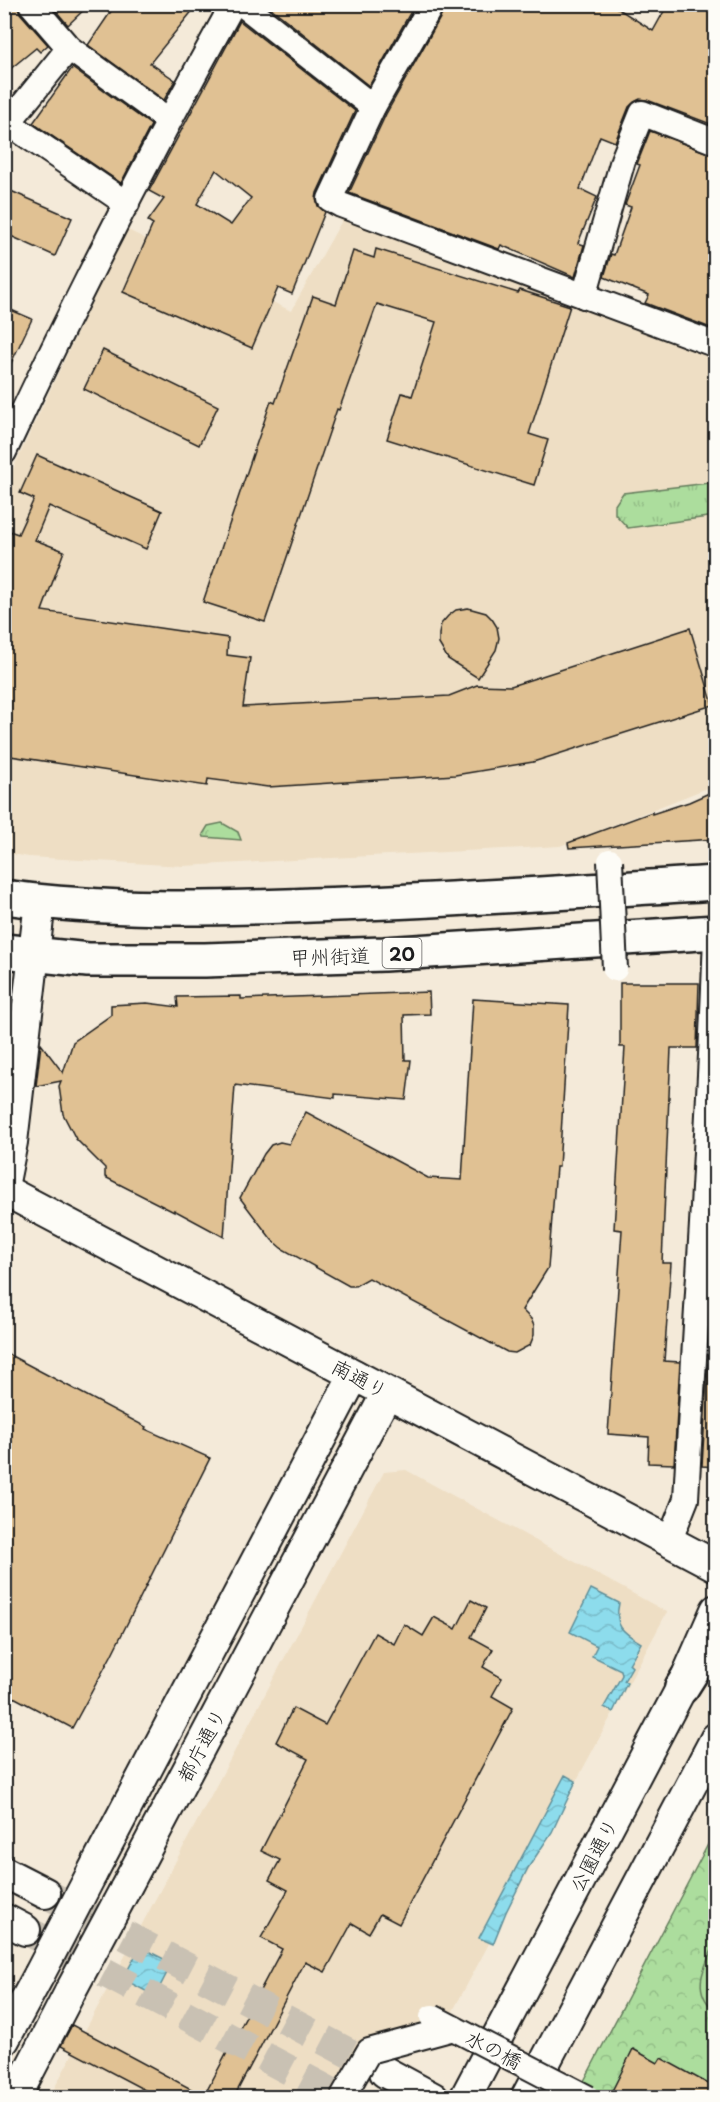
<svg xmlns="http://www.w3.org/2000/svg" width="720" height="2102" viewBox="0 0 720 2102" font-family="'Playpen Sans','Klee One',sans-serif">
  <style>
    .built { fill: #eedec4 }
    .grass { fill: url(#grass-tufts); stroke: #647c5c; stroke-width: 1.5 }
    .park { fill: url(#park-crowns); stroke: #647c5c; stroke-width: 1.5 }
    .pitch { fill: #acdd9d; stroke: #647c5c; stroke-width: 1.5 }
    .water { fill: url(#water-waves); stroke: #608f99; stroke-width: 1.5 }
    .building { fill: #e0c193; stroke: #1c1c1c; stroke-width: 1.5; fill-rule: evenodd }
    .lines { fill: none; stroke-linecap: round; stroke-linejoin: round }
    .major-tunnel { stroke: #c9c1b3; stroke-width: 30; stroke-dasharray: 30 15; stroke-linecap: butt }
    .minor-casing { stroke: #1c1c1c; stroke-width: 28 }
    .major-casing { stroke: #1c1c1c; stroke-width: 34 }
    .highway-casing { stroke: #1c1c1c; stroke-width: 38 }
    .minor { stroke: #fdfcf7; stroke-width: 24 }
    .major { stroke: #fdfcf7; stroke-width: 30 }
    .highway { stroke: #fdfcf7; stroke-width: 33 }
    .minor-bridge-casing { stroke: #1c1c1c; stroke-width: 28; stroke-linecap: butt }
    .major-bridge-casing { stroke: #1c1c1c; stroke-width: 34; stroke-linecap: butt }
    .minor-bridge { stroke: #fdfcf7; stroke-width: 24 }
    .major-bridge { stroke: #fdfcf7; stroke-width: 30 }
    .labels { text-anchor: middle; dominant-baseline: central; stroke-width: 6; stroke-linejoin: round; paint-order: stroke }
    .shield { fill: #fdfcf7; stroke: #605f5e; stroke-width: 1.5 }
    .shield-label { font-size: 18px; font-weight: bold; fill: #1c1c1c }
    .street-label { font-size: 20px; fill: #1c1c1c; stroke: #fdfcf7 }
  </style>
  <defs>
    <pattern id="grass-tufts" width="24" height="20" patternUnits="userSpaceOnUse" patternTransform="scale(1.5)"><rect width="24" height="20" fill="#acdd9d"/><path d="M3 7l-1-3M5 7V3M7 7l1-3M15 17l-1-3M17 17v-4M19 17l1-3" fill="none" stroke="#93bd87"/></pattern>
    <pattern id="park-crowns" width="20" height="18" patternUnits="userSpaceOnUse" patternTransform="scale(1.5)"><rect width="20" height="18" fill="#acdd9d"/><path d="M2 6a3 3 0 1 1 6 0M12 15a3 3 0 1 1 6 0" fill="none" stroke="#93bd87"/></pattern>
    <pattern id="water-waves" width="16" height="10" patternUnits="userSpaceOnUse" patternTransform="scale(1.5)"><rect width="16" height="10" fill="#8ddcec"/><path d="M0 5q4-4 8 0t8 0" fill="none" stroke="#79bcca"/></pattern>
  </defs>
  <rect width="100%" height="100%" fill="#f4ead9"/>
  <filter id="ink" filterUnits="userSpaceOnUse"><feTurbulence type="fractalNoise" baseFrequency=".0167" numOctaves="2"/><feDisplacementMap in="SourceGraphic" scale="12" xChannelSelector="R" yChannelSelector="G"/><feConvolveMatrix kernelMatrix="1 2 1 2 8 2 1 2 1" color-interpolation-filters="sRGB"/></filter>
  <g filter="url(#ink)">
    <g class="built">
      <path d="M345,215L715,352V785L560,846L183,866L29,857L5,853V486L126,229L291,311Z"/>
      <path d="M406,1470L667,1612L440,2035L373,2055L351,2097L49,2098L384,1472Z"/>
    </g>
    <g class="grass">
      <path d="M709,483H715V516L628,528L615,514V505L623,493Z"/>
      <path d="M222,823L238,832L241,840L204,837L203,834L208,826Z"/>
    </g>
    <path class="park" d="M715,1831V2097H588L584,2081Z"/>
    <path class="pitch" d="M715,1944L716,2011H715C691,1990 703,1969 715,1944Z"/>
    <g class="water">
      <path d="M591,1589L619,1603C614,1626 622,1632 641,1643L629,1664L632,1667L624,1681L627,1683L613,1712L604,1707L622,1675L621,1670L592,1656L597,1646L570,1632Z"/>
      <path d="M565,1775L576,1781L552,1832L528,1868L506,1912L493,1944L479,1938Z"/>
      <path d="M140,1947L172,1963L155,1996L123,1979Z"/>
    </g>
    <g class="building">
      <path d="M4,4H17L20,13L48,45L40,52L36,48L4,74Z"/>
      <path d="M50,4H90L68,25Z"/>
      <path d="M116,4H198L150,63L175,80L164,100L88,45Z"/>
      <path d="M266,4H415L369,86Z"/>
      <path d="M446,4H611L653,31L668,4H716V126L647,100L640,99L634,102L629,107L615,142L600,136L580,189L597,197L578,243L584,245L575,277L501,245L499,249L349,193L386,114L444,11Z"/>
      <path d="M240,21L355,111L317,193L316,199L318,206L325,212L292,294L278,288L252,348L123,292L153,224L148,221L164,199L149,191ZM216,170L251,198L231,225L197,204Z"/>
      <path d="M72,68L151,125L121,183L33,123Z"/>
      <path d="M650,131L716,156V330L645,303L649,295L604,277L611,254L614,255L631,207L625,205L640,165L637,164Z"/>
      <path d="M4,188L72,218L55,256L4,233Z"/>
      <path d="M376,249L518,293L520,290L570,306L529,434L548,440L534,485L387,439L402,393L412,396L436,322L377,304L339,410L337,409L265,622L203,602L271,401L275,403L313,296L336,304L353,251L374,258Z"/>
      <path d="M4,307L32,319L4,378Z"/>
      <path d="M103,350L218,406L199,445L84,389Z"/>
      <path d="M37,455L162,511L146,549L49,506L35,540L64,551L42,611L228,638L227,655L250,658L243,707L449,696L477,685L511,686L690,628L713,705L533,762L455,775L268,787L208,779L207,786L4,755V529L18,534L34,499L20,493Z"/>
      <path d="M468,608L486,613L492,619L497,627L499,638L496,650L478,678L448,659L439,644V634L441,624L448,616L456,610Z"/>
      <path d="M716,790V839L569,848L568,843L652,812V814L689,802Z"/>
      <path d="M620,983H699L697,1048H671L662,1263H671L664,1361L680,1362L674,1464L648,1463L649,1437L608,1434L622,1230L614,1229L625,1047H620Z"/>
      <path d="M429,992L430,1014L404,1015L405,1060H411L406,1100L335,1094V1098L235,1085L224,1237L174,1210V1212L105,1177V1168L76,1139L63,1114L59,1086L61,1081L36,1086L41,1044L63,1073L73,1042L111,1015V1005L147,1003L178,1007L177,997L241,996V999Z"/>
      <path d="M473,999L569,1005L559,1167H556L548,1268L522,1310L531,1319L534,1326V1335L530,1345L515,1353L507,1352L369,1278L355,1286H349L281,1248L272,1240L240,1198L264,1154L271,1145L280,1142L289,1144L306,1112L428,1178L462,1180Z"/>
      <path d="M4,1352L146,1427L145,1429L210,1458L111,1656L72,1728L4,1692Z"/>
      <path d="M708,1364H716V1467L702,1466Z"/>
      <path d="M471,1600L486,1608L471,1637L493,1649L483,1667L502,1678L492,1696L513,1708L399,1924L380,1914L369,1933L352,1923L325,1972L305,1962L234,2097H158L61,2046L72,2025L204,2096L282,1949L261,1938L288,1890L269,1880L280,1860L261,1851L308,1759L276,1742L293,1708L325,1725L375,1633L394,1644L404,1624L423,1636L434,1617L456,1629Z"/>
      <path d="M633,2049L658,2063L661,2058L716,2088V2097H609Z"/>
    </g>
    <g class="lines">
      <g class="major-tunnel">
        <path d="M45,1893L385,2072"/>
        <path d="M25,1930L342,2098"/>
      </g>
      <defs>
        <g id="minor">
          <path d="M31,4L69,48L168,120"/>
          <path d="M242,4L373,107"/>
          <path d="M432,4L373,107L330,199L341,205L716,345"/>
          <path d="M4,120L127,204"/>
          <path d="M9,122L69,48"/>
          <path d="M584,296L623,160L642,113L716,142"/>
          <path d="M4,452C75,300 151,151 233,4"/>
          <path d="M669,1542L686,1499C696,1311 710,1122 716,934"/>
        </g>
        <g id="major">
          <path d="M4,1182L12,1142L40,902"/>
          <path d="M4,1190L716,1566"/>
          <path d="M4,1872L45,1893"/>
          <path d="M91,1875L354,1375"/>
          <path d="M124,1891L387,1393"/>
          <path d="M4,1919L25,1930"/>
          <path d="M4,2040L39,1975"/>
          <path d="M385,2072L433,2098"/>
          <path d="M15,2098L70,1992"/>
          <path d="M465,2098L682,1687L716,1610"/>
          <path d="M526,2098L716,1738"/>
        </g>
        <g id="highway">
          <path d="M4,897C107,911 209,909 312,905C447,901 581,891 716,883"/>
          <path d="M4,951L88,960H205L384,954L716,932"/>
          <path d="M682,1687L716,1633"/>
        </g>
      </defs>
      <use href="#minor" class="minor-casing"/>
      <use href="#major" class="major-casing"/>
      <use href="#highway" class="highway-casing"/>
      <use href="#minor" class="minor"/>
      <use href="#major" class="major"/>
      <use href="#highway" class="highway"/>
      <defs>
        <g id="minor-bridge">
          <path d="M610,861L615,969"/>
          <path d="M432,2017L588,2098"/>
          <path d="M342,2098L369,2051L454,2028"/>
        </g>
        <g id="major-bridge">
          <path d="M39,1975L91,1875"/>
          <path d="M70,1992L124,1891"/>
        </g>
      </defs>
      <use href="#minor-bridge" class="minor-bridge-casing"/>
      <use href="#major-bridge" class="major-bridge-casing"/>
      <use href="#minor-bridge" class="minor-bridge"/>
      <use href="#major-bridge" class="major-bridge"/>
    </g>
  </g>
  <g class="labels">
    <rect class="shield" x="382.5" y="938" width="39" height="30" rx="4.5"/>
    <g class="shield-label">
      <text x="402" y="953">20</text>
    </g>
    <g class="street-label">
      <text transform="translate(330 956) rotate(-2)">甲州街道</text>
      <text transform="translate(360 1378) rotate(28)">南通り</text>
      <text transform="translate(201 1745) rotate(-62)">都庁通り</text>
      <text transform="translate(593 1855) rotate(-62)">公園通り</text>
      <text transform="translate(494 2049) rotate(27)">水の橋</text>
    </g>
  </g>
  <rect width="720" height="2102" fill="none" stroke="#fdfcf7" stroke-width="24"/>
  <rect x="12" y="12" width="696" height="2078" fill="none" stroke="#1c1c1c" stroke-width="2" filter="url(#ink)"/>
</svg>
